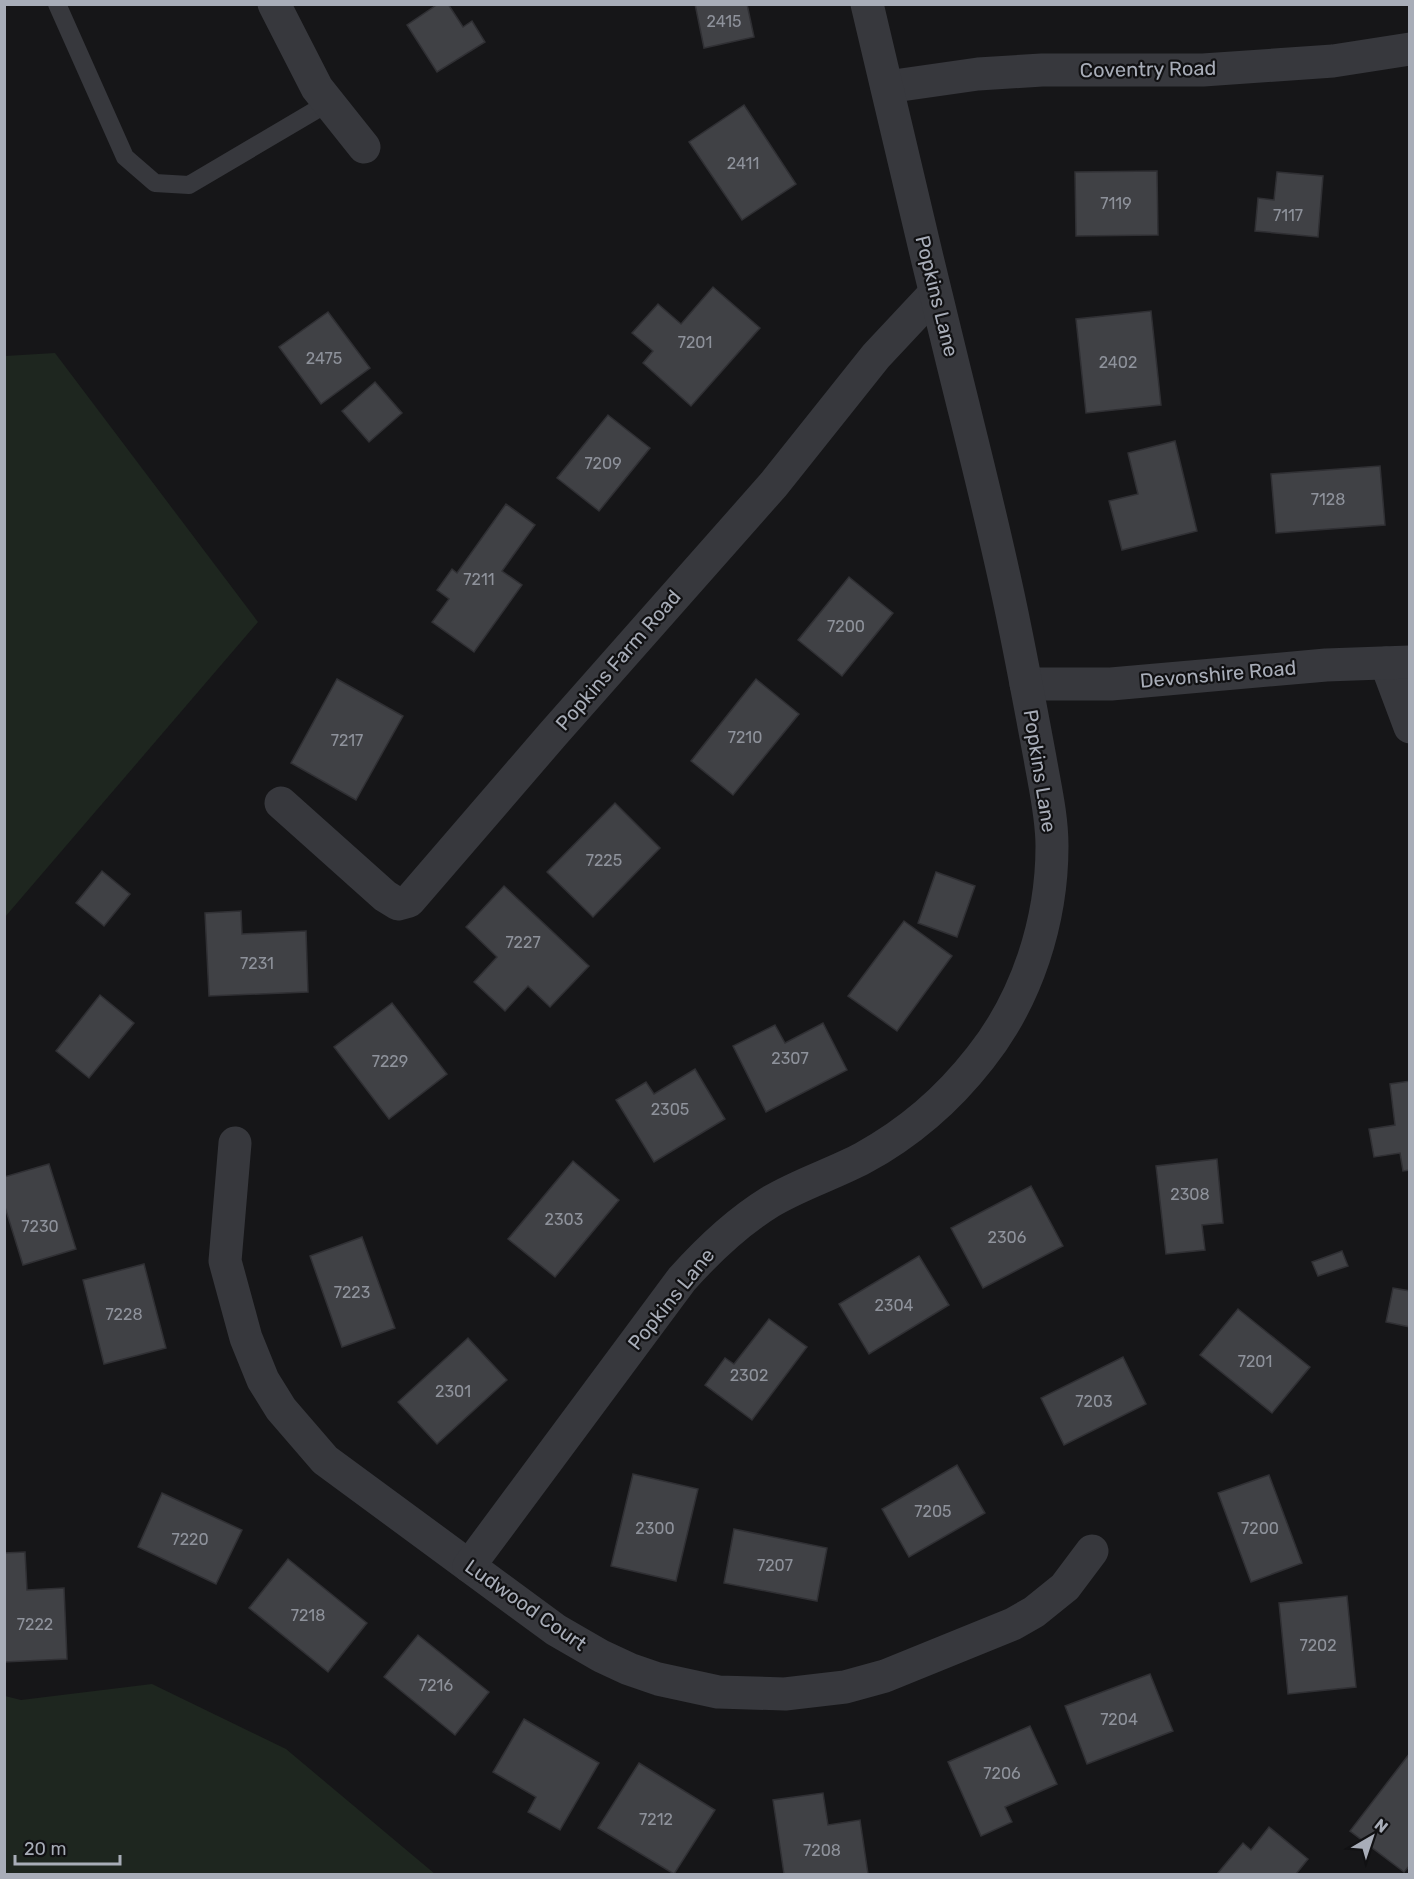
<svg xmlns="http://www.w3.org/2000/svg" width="1414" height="1879" viewBox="0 0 1414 1879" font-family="Rubik,sans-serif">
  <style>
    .green { fill: #1e261f }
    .building { fill: #404145; stroke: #303034; stroke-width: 1.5 }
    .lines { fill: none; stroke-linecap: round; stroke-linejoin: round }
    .service { stroke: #37383d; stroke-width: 18 }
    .minor { stroke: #37383d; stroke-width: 33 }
    .labels { text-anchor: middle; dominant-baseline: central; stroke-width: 4.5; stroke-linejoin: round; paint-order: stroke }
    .number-label { font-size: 16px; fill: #8e929b }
    .street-label { font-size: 20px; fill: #a8adb8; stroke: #111113 }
  </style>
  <rect width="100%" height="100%" fill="#161618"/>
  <g class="green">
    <path d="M55,353L258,622L5,917V356Z"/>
    <path d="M152,1684L286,1749L435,1874H5V1696L21,1700Z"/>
  </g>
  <g class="building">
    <path d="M438,4H448L463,27L472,21L485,42L437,72L407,25Z"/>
    <path d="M695,4H747L754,37L704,48Z"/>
    <path d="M744,105L796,184L742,220L689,142Z"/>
    <path d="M1157,171L1158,235L1076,236L1075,172Z"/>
    <path d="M1277,172L1323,176L1318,237L1255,231L1258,198L1274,200Z"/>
    <path d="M713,287L760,328L691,406L643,363L653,351L632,333L658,304L681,324Z"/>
    <path d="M1151,311L1161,405L1086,413L1076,319Z"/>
    <path d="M328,312L370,368L321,404L279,347Z"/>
    <path d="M375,382L402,413L369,442L342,411Z"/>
    <path d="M608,415L650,448L599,511L557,478Z"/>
    <path d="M1175,441L1197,531L1122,550L1109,501L1138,494L1128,453Z"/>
    <path d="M1380,466L1385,525L1276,533L1271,474Z"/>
    <path d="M506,504L535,525L502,571L522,585L474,652L432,622L449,599L437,590L452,569L457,573Z"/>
    <path d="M849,577L893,613L842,676L798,640Z"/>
    <path d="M337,679L403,716L356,800L291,763Z"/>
    <path d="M756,679L799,714L733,795L691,761Z"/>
    <path d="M615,803L660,848L593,917L547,872Z"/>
    <path d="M102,871L130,894L104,926L76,903Z"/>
    <path d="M936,872L975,886L957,937L918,923Z"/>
    <path d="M504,886L589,966L550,1007L528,986L505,1011L474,982L497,957L466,927Z"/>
    <path d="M241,911L242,934L306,931L308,992L209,996L205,913Z"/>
    <path d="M904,921L952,956L897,1031L848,996Z"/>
    <path d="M100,995L134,1023L89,1078L56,1051Z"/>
    <path d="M392,1003L447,1074L389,1119L334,1047Z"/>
    <path d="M823,1023L847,1070L766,1112L733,1046L775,1025L785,1043Z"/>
    <path d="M695,1069L725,1119L654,1162L616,1100L646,1082L654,1094Z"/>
    <path d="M1410,1081V1170L1403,1171L1400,1153L1374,1157L1369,1129L1395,1125L1390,1084Z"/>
    <path d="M1217,1159L1223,1223L1202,1225L1205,1250L1166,1254L1156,1166Z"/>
    <path d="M573,1161L619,1200L555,1277L508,1239Z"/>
    <path d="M49,1164L76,1249L23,1265L4,1204V1177Z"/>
    <path d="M1031,1186L1063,1246L983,1288L951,1228Z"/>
    <path d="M362,1237L395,1328L342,1347L310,1256Z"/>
    <path d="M1342,1251L1348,1266L1318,1276L1312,1262Z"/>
    <path d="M919,1256L949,1305L869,1354L839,1304Z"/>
    <path d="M144,1264L166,1348L104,1364L83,1280Z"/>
    <path d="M1393,1288L1410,1291V1327L1386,1322Z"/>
    <path d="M1238,1309L1310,1367L1272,1413L1200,1355Z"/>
    <path d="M769,1319L807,1347L752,1420L705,1385L725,1358L734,1364Z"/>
    <path d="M468,1338L507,1380L437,1444L398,1402Z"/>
    <path d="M1123,1357L1146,1404L1064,1445L1041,1398Z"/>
    <path d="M957,1465L985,1513L909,1557L882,1509Z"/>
    <path d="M633,1474L698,1489L676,1581L611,1566Z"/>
    <path d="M1269,1475L1302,1563L1251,1582L1218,1493Z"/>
    <path d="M162,1493L242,1530L216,1584L138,1547Z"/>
    <path d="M734,1529L827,1548L817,1601L724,1583Z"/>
    <path d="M25,1552L27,1590L64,1588L67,1659L4,1662V1553Z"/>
    <path d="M288,1559L367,1623L328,1672L249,1608Z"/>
    <path d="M1347,1596L1356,1687L1288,1694L1279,1603Z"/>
    <path d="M418,1635L489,1692L455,1735L384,1677Z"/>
    <path d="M1150,1674L1173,1731L1087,1764L1065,1706Z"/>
    <path d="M524,1719L599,1763L560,1830L528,1812L536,1797L493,1772Z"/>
    <path d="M1030,1726L1057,1784L1005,1807L1012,1822L981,1836L948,1762Z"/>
    <path d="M1410,1753V1865L1404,1872L1350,1831Z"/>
    <path d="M639,1763L715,1810L674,1874L598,1828Z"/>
    <path d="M823,1793L828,1825L860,1820L868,1874H784L773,1800Z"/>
    <path d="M1269,1827L1308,1859L1296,1874H1217L1243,1843L1251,1850Z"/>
  </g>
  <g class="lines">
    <path class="service" d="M57,4L125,157L155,183L189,185L328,103"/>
    <g class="minor">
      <path d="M274,4L317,88L364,147"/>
      <path d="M887,87L978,74L1042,70H1203L1333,61L1410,49"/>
      <path d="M1386,663L1410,727"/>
      <path d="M1026,684H1111L1326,665L1410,662"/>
      <path d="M281,803L385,896L398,904L409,901L553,734L774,484L876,356L935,293"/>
      <path d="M235,1143L225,1261L246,1338L263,1380L281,1409L325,1460L556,1630L601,1656L629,1669L658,1679L718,1692L785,1694L845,1687L885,1676L1013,1624L1034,1612L1065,1587L1092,1551"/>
      <path d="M469,1566L682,1279C708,1250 736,1223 770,1202C800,1184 833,1174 863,1158C909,1133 948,1099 980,1058C1027,999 1052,921 1052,846C1052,816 1045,787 1040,758C1032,715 1024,672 1015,628C997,537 973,446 951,356C922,239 895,122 867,4"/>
    </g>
  </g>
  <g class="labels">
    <g class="number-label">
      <text x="724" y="21">2415</text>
      <text x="743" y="163">2411</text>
      <text x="1116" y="203">7119</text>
      <text x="1288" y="215">7117</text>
      <text x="695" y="342">7201</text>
      <text x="324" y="358">2475</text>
      <text x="1118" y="362">2402</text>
      <text x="603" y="463">7209</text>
      <text x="1328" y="499">7128</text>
      <text x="479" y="579">7211</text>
      <text x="846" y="626">7200</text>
      <text x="745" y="737">7210</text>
      <text x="347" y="740">7217</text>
      <text x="604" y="860">7225</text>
      <text x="523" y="942">7227</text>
      <text x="257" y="963">7231</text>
      <text x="790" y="1058">2307</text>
      <text x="390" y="1061">7229</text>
      <text x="670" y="1109">2305</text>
      <text x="1190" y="1194">2308</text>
      <text x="564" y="1219">2303</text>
      <text x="40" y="1226">7230</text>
      <text x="1007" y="1237">2306</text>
      <text x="352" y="1292">7223</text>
      <text x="894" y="1305">2304</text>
      <text x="124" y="1314">7228</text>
      <text x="1255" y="1361">7201</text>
      <text x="749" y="1375">2302</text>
      <text x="453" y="1391">2301</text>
      <text x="1094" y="1401">7203</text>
      <text x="933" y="1511">7205</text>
      <text x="655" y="1528">2300</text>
      <text x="1260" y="1528">7200</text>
      <text x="190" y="1539">7220</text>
      <text x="775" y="1565">7207</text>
      <text x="308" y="1615">7218</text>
      <text x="35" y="1624">7222</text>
      <text x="1318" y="1645">7202</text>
      <text x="436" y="1685">7216</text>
      <text x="1119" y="1719">7204</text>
      <text x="1002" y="1773">7206</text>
      <text x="656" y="1819">7212</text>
      <text x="822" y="1850">7208</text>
    </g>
    <g class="street-label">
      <text transform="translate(1148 69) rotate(-1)">Coventry Road</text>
      <text transform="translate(937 296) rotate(76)">Popkins Lane</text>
      <text transform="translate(618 660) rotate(-49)">Popkins Farm Road</text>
      <text transform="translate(1218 674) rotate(-5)">Devonshire Road</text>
      <text transform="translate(1040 771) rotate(81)">Popkins Lane</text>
      <text transform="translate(671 1299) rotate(-51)">Popkins Lane</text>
      <text transform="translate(526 1605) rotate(35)">Ludwood Court</text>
    </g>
  </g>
  <rect width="1414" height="1879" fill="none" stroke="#a8adb8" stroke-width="12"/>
  <g transform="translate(1372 1837) rotate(39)" stroke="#111113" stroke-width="4.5" paint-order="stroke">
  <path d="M0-4.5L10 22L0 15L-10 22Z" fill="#a8adb8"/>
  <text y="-9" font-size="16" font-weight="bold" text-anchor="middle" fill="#a8adb8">N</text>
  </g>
  <path d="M15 1855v9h105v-9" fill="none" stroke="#a8adb8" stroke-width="3"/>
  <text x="24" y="1855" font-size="18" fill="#a8adb8" stroke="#111113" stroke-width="4.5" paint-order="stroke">20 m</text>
</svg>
